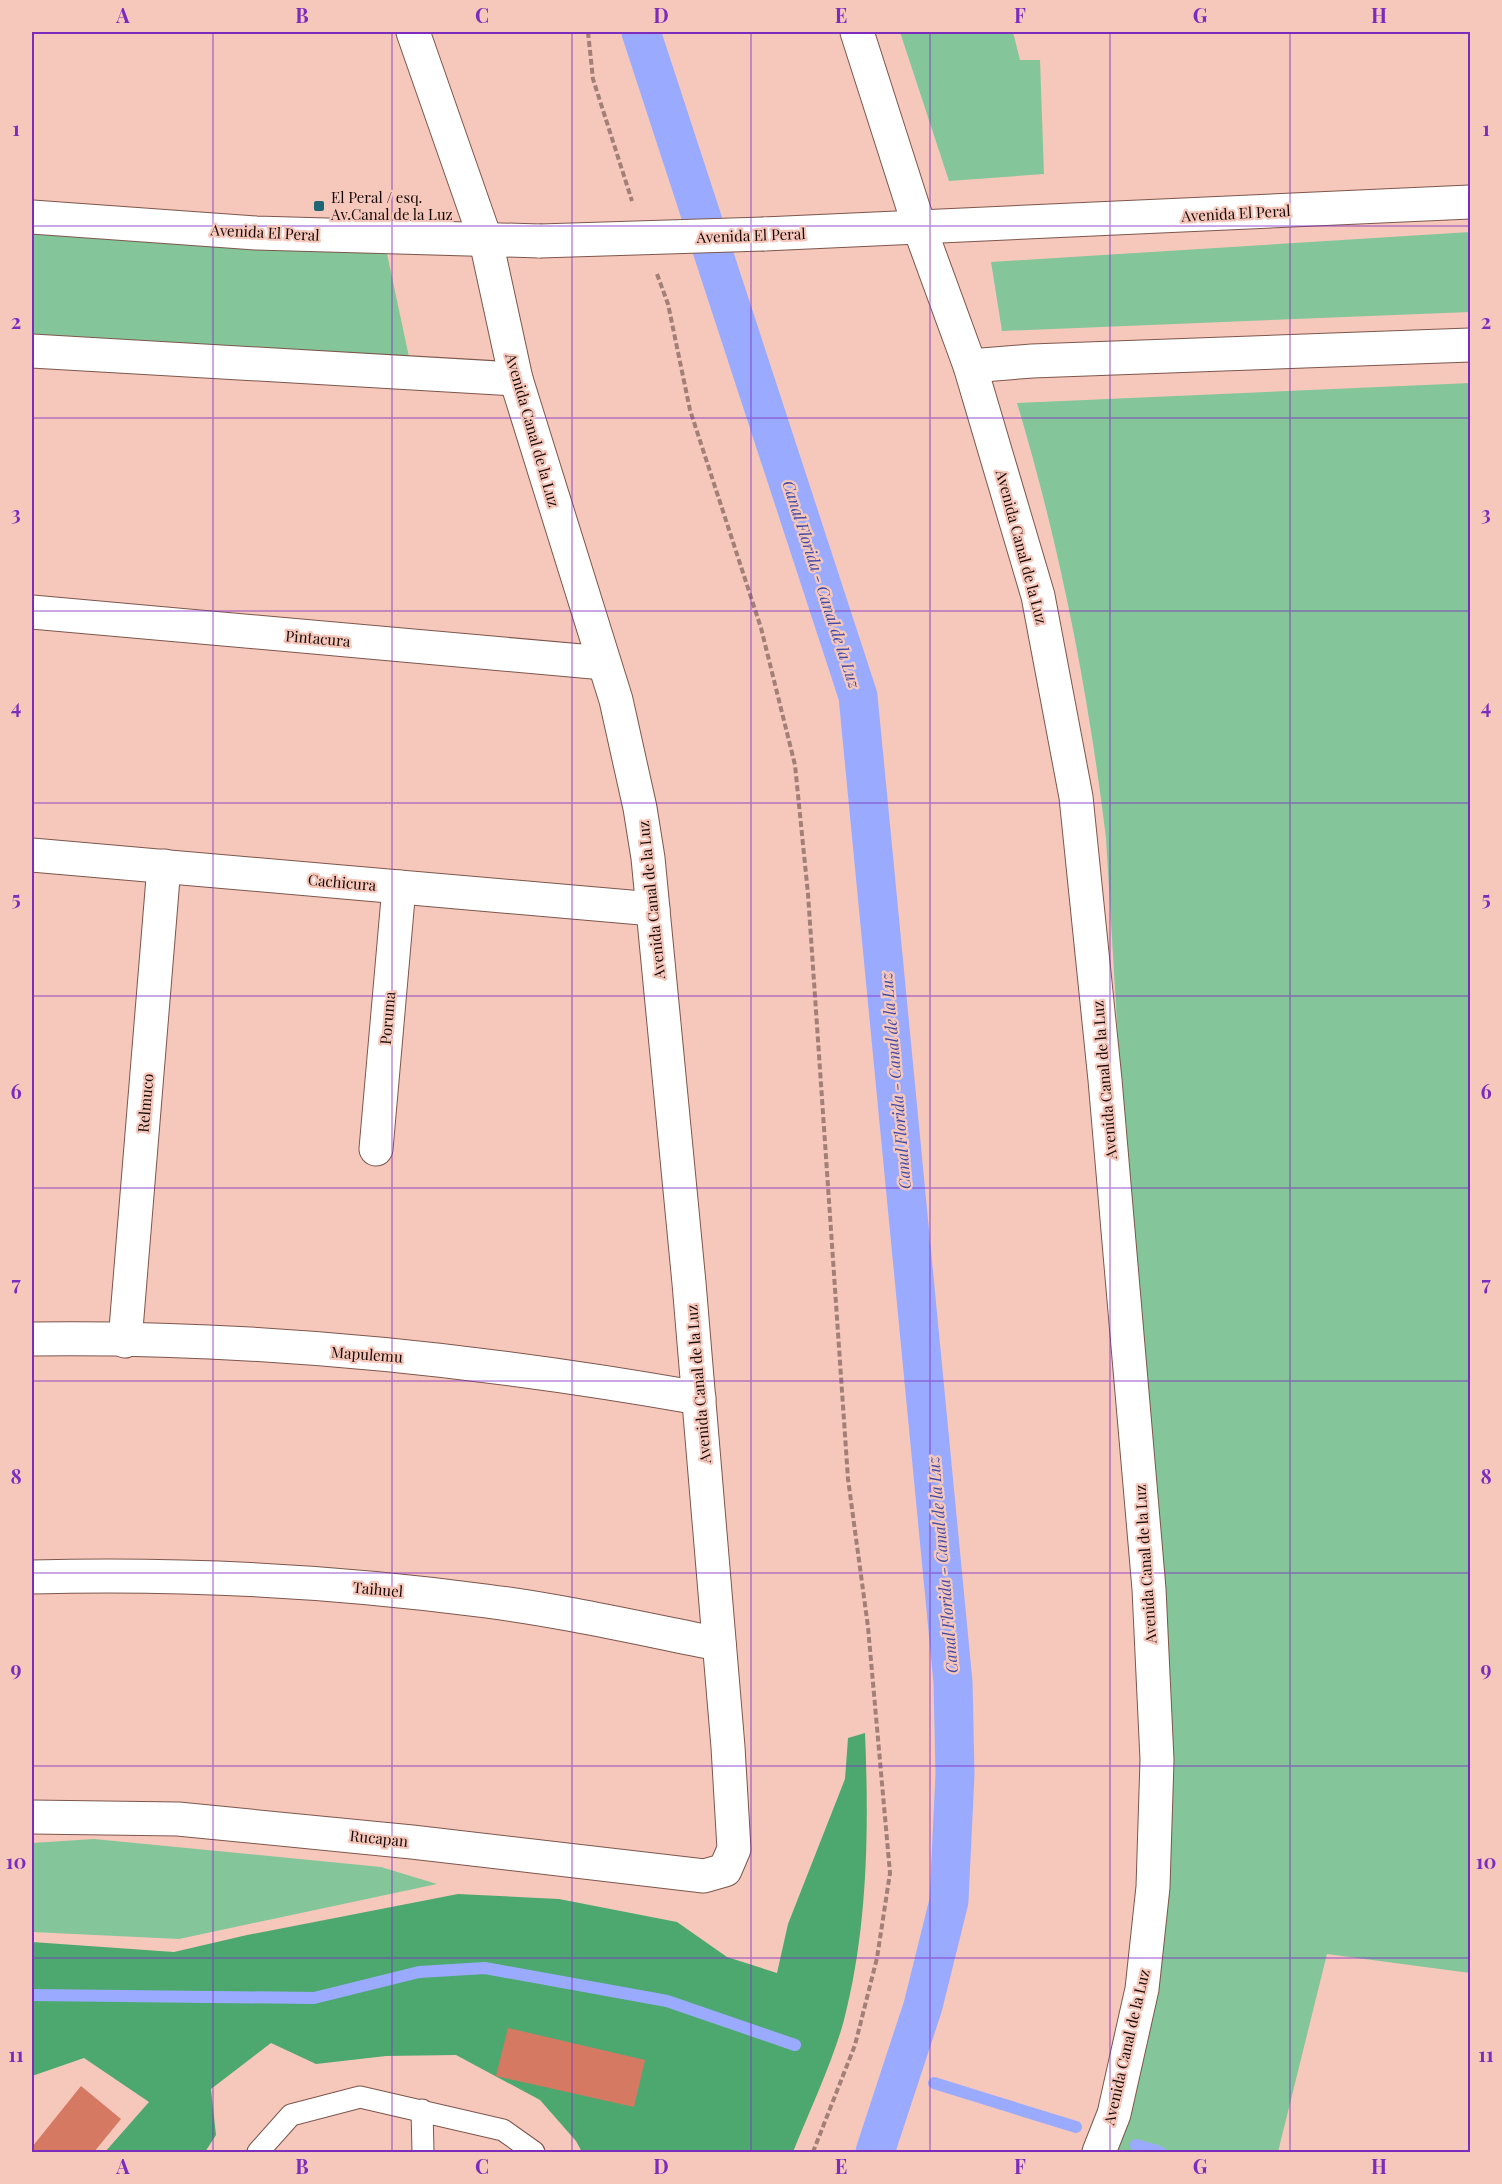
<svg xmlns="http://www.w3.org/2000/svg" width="1502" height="2184" viewBox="0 0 1502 2184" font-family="'Playfair Display',serif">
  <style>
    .green { fill: #84c69a }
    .forest { fill: #4da870 }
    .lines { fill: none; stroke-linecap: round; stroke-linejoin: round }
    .stream { stroke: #9aabff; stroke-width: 12 }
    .canal { stroke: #9aabff; stroke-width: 39 }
    .building { fill: #d67963 }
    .service-casing { stroke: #7d564c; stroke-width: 23 }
    .minor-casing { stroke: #7d564c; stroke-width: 35 }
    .path { stroke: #a28078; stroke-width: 4; stroke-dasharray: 6 3; stroke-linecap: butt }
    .service { stroke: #fff; stroke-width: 21 }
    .minor { stroke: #fff; stroke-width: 33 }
    .minor-bridge-casing { stroke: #7d564c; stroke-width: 35; stroke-linecap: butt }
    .minor-bridge { stroke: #fff; stroke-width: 33 }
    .grid { fill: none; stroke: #7b2cbf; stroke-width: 1.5; stroke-opacity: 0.55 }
    .poi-dot { fill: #206775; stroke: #f6c8bc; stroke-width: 2 }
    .labels { text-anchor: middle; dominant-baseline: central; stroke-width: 4.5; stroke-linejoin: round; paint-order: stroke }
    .poi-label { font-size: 15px; fill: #160805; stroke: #f6c8bc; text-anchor: start }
    .street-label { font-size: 15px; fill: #160805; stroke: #f6c8bc }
    .water-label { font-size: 16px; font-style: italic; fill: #3e47a6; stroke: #f6c8bc }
    .neatline { fill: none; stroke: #7b2cbf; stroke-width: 2 }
    .grid-label { font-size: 20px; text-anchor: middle; font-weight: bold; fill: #7b2cbf }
  </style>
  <rect width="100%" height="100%" fill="#f6c8bc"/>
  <g class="green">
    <path d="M900,32H1013L1020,60H1040L1044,174L949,181Z"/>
    <path d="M32,230L386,249L409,357L32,335Z"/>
    <path d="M1470,232V312L1002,331L991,262Z"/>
    <path d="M1470,383V1973L1327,1954L1278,2152H1115C1148,2070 1160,1982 1169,1894L1106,838C1088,690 1060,546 1017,403Z"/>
    <path d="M94,1839L381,1867L437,1884L179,1939L32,1932V1843Z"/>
  </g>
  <path class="forest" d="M865,1733C869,1829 868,1927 844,2020C833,2061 809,2112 793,2152H582L576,2141L540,2100L456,2055L386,2056L316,2064L271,2043L211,2089L216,2135L205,2152H105L149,2102L84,2058L32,2076V1942L174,1952L247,1935L458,1894L559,1899L677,1922L727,1957L777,1973L788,1924L845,1779L848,1738Z"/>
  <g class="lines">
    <g class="stream">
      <path d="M32,1995L314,1998L419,1972L485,1968L667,2001L795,2045"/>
      <path d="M934,2083L1076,2127"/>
      <path d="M1136,2145L1160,2152"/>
    </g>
    <path class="canal" d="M641,32L858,696L953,1682L955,1774L949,1901L923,2006L875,2152"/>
  </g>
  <g class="building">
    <path d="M508,2028L645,2060L634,2107L496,2076Z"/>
    <path d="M81,2086L121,2119L94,2152H32V2147Z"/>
  </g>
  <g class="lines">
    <defs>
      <g id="service">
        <path d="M422,2110L423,2152"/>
        <path d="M258,2152L291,2115L360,2097L503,2130L534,2152"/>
      </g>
      <g id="minor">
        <path d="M857,32L920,229L970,366L1038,596L1076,797L1105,1080L1149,1589L1157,1760L1153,1887L1142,1989L1114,2114L1099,2152"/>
        <path d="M32,217L256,233L540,241"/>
        <path d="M764,234L1470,202"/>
        <path d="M32,351L516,379"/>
        <path d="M970,366L1032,361L1470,345"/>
        <path d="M32,612L604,663"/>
        <path d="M32,855L653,909"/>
        <path d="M376,1149L399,887"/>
        <path d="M32,1339C255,1336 479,1359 699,1398"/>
        <path d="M125,1341L164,866"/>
        <path d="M32,1577C183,1573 336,1581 486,1601C565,1611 642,1629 719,1644"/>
        <path d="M32,1817L178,1819L412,1842L704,1876L725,1870L734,1849L728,1747L689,1283L648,858L640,808L616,700L516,379L486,241L413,32"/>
      </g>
    </defs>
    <use href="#service" class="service-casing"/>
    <use href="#minor" class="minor-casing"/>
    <g class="path">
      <path d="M588,32L593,79L632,201"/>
      <path d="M657,274L668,304L690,410L761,628L795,765L808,894L848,1479L868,1627L890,1873L877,1958L855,2045L813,2152"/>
    </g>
    <use href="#service" class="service"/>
    <use href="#minor" class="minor"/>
    <defs>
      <path id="minor-bridge" d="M540,241L764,234"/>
    </defs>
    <use href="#minor-bridge" class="minor-bridge-casing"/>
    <use href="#minor-bridge" class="minor-bridge"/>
  </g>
  <path class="grid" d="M213,32V2152M392,32V2152M572,32V2152M751,32V2152M930,32V2152M1110,32V2152M1290,32V2152M32,226H1470M32,418H1470M32,611H1470M32,803H1470M32,996H1470M32,1188H1470M32,1381H1470M32,1573H1470M32,1766H1470M32,1958H1470"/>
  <rect class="poi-dot" x="313" y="200" width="12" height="12" rx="3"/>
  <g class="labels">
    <g class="poi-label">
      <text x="331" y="197">El Peral / esq.<tspan x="331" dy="17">Av.Canal de la Luz</tspan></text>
    </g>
    <g class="street-label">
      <text transform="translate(1236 213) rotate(-3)">Avenida El Peral</text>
      <text transform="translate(265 232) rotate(3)">Avenida El Peral</text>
      <text transform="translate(751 235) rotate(-2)">Avenida El Peral</text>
      <text transform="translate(533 430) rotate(74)">Avenida Canal de la Luz</text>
      <text transform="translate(1022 547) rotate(75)">Avenida Canal de la Luz</text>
      <text transform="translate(318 638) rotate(5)">Pintacura</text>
      <text transform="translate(342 882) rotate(5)">Cachicura</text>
      <text transform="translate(651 900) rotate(-96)">Avenida Canal de la Luz</text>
      <text transform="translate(387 1018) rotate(-85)">Poruma</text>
      <text transform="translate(1104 1080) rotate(-95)">Avenida Canal de la Luz</text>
      <text transform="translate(145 1103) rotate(-85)">Relmuco</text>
      <text transform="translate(367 1354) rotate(4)">Mapulemu</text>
      <text transform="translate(698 1384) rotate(-95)">Avenida Canal de la Luz</text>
      <text transform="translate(1145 1564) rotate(-94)">Avenida Canal de la Luz</text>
      <text transform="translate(378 1589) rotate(5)">Taihuel</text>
      <text transform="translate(379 1838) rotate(6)">Rucapan</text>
      <text transform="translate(1126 2047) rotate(-77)">Avenida Canal de la Luz</text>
    </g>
    <g class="water-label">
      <text transform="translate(822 584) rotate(72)">Canal Florida - Canal de la Luz</text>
      <text transform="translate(895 1081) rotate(-95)">Canal Florida - Canal de la Luz</text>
      <text transform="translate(942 1565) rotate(-95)">Canal Florida - Canal de la Luz</text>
    </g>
  </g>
  <rect width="1502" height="2184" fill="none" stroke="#f6c8bc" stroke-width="66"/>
  <rect x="33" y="33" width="1436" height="2118" class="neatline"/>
  <g class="grid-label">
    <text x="123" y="23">A</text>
    <text x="302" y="23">B</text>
    <text x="482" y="23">C</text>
    <text x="661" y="23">D</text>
    <text x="841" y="23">E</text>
    <text x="1020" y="23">F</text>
    <text x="1200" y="23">G</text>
    <text x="1379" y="23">H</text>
    <text x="16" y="136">1</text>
    <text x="1486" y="136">1</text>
    <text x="16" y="329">2</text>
    <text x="1486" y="329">2</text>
    <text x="16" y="521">3</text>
    <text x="1486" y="521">3</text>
    <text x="16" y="714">4</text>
    <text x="1486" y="714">4</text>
    <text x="16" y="906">5</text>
    <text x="1486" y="906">5</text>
    <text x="16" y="1099">6</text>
    <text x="1486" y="1099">6</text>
    <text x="16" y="1291">7</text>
    <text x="1486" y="1291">7</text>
    <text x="16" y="1484">8</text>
    <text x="1486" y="1484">8</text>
    <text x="16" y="1676">9</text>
    <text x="1486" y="1676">9</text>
    <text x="16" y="1869">10</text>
    <text x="1486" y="1869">10</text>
    <text x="16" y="2062">11</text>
    <text x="1486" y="2062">11</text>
    <text x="123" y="2174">A</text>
    <text x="302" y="2174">B</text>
    <text x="482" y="2174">C</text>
    <text x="661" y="2174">D</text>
    <text x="841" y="2174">E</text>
    <text x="1020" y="2174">F</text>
    <text x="1200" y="2174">G</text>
    <text x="1379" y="2174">H</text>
  </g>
</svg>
